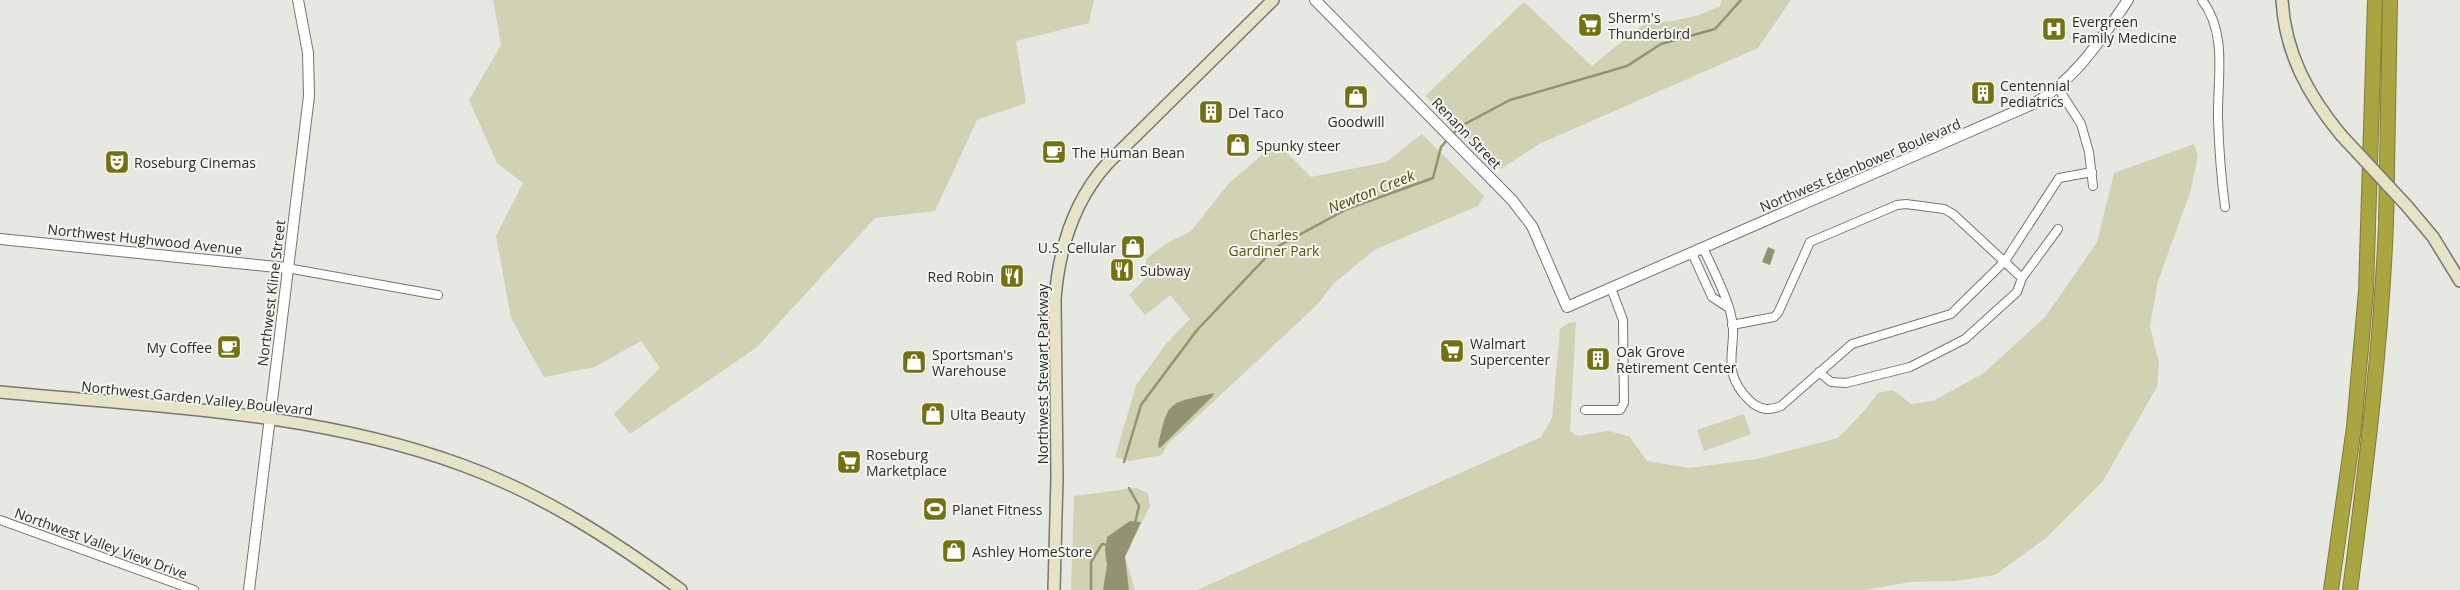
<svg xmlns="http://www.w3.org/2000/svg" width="2460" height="590" viewBox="0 0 2460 590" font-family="'Open Sans',sans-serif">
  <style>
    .green { fill: #d1d1b4 }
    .water { fill: #93936f }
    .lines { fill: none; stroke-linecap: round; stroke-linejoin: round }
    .stream { stroke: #93936f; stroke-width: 2.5 }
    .minor-casing { stroke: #767771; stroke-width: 10 }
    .tertiary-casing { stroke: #767771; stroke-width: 12 }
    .secondary-casing { stroke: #767771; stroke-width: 14 }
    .motorway-casing { stroke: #7e7c39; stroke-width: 16 }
    .minor { stroke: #fff; stroke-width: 8 }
    .tertiary { stroke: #fff; stroke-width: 10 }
    .secondary { stroke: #e5e4c6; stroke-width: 11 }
    .motorway { stroke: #a9a641; stroke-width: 14 }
    .secondary-bridge-casing { stroke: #767771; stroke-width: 14; stroke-linecap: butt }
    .secondary-bridge { stroke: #e5e4c6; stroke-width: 11 }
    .labels { text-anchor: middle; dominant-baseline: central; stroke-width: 4; stroke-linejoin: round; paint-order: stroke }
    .poi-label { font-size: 14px; fill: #2d2d2a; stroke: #f5f6ef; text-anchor: start }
    .street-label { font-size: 14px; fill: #2d2d2a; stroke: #f5f6ef }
    .park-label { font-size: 14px; fill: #555216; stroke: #f5f6ef }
    .water-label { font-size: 15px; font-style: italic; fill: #4d4a0a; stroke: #f5f6ef }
  </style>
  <rect width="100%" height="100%" fill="#e8e8e2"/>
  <g class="green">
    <path d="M493,0H1094L1089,23L1016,41L1026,103L977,120L935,211L875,218L756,348L630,434L614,414L660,368L641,341L595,367L544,377L511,318L496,236L523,183L497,163L469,100L501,45Z"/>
    <path d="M1721,0H1791L1758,48L1539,144L1501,169L1425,96L1524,2L1592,66L1645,23L1673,21L1699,15L1720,6Z"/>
    <path d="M1422,134L1484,196L1478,206L1374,250L1333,284L1318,304L1167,445L1162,455L1130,461L1115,457L1136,385L1166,344L1190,319L1170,295L1145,315L1129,295L1146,278V259L1167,243L1191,231L1230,182L1269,149L1285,151L1311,177L1386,162Z"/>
    <path d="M2194,144L2198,156L2190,193L2158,281L2150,326L2159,363L2157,387L2103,481L2046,538L1995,575L1955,581L1910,582L1865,590H1197L1541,437L1552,418L1560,329L1568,323L1576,322L1570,431L1578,436L1608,431L1629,436L1647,461L1689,468L1757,459L1838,438L1865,410L1878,393L1893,390L1911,404L1933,401L1984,373L2046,316L2097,242L2114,173Z"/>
    <path d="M1744,414L1751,434L1704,451L1697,430Z"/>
    <path d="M1136,488L1148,493L1150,506L1125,557L1135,590H1071L1074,496Z"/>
  </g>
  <g class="water">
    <path d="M1768,247L1775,250L1770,265L1762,262Z"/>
    <path d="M1214,393L1213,396L1160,448L1158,447C1168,399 1168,404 1214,393Z"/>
    <path d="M1130,521L1141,522L1125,557L1129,590H1103L1107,565L1105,550L1107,537Z"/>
  </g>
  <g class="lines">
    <g class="stream">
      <path d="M1452,135L1461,126L1510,100L1627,66L1661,44L1715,29L1741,0"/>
      <path d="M1124,462L1141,405L1197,330L1275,248L1347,209L1433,178L1441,147L1448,139"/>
      <path d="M1129,488L1139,506L1135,523"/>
      <path d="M1091,590V562L1102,544L1107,545"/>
    </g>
    <defs>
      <g id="minor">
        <path d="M2202,0C2228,34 2217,79 2218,119C2219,148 2221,177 2225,207"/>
        <path d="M2058,88L2081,124L2089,152L2093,186"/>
        <path d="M1703,248C1713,269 1724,290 1730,311C1741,347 1716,368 1750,401C1760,410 1769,411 1781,406L1852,344L1951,314L2005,261L2059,178L2092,172"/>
        <path d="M1692,253L1712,297L1729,308"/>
        <path d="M287,268L438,295"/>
        <path d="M1732,325L1774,317L1778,313L1810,242L1897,205L1906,204L1944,209L1953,214L2022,278"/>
        <path d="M1819,372L1831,382L1846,383L1910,367L1965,339L2017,292L2022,278L2058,229"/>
        <path d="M1585,410H1620L1624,403L1623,320L1611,288"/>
        <path d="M0,520L194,590"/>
      </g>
      <g id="tertiary">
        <path d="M1315,0L1512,200L1532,226L1567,307L2035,103C2077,78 2101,39 2128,0"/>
        <path d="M0,239L287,268"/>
        <path d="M249,590L309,96L308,53L298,0"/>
      </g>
      <g id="secondary">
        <path d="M2282,0C2285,53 2308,95 2341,135"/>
        <path d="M2407,206L2433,237L2460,281"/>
        <path d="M0,392C155,407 314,411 462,465C542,494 613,540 681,590"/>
        <path d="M1054,590L1057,478L1055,299C1059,248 1073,202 1107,164L1273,0"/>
      </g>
      <g id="motorway">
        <path d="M2331,590L2354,427L2366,291L2375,0"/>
        <path d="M2350,590C2366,468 2381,347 2386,224C2388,149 2388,75 2390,0"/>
      </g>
    </defs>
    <use href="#minor" class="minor-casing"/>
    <use href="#tertiary" class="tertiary-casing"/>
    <use href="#secondary" class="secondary-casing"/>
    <use href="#motorway" class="motorway-casing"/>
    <use href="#minor" class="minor"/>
    <use href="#tertiary" class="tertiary"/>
    <use href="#secondary" class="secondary"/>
    <use href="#motorway" class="motorway"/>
    <defs>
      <path id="secondary-bridge" d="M2341,135L2407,206"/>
    </defs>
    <use href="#secondary-bridge" class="secondary-bridge-casing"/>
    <use href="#secondary-bridge" class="secondary-bridge"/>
  </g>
  <defs>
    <symbol id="supermarket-square" viewBox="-11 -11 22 22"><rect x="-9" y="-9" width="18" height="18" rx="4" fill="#747113" stroke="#f5f6ef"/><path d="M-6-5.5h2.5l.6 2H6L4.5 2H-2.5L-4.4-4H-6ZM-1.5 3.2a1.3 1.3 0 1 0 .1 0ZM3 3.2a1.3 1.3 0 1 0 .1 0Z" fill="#fff"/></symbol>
    <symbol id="hospital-square" viewBox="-11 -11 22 22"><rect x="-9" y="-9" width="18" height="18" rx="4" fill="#747113" stroke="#f5f6ef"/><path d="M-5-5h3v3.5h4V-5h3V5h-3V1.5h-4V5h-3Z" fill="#fff"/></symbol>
    <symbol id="building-square" viewBox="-11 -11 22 22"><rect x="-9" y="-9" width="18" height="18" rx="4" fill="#747113" stroke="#f5f6ef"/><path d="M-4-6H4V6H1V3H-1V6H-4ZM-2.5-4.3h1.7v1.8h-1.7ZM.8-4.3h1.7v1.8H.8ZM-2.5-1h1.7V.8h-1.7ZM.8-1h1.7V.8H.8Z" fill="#fff"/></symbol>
    <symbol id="shop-square" viewBox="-11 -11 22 22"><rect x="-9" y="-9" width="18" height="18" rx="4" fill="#747113" stroke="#f5f6ef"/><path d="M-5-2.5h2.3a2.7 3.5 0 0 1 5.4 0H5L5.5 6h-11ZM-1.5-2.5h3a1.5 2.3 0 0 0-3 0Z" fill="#fff"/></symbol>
    <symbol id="cafe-square" viewBox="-11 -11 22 22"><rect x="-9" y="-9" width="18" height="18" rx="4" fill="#747113" stroke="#f5f6ef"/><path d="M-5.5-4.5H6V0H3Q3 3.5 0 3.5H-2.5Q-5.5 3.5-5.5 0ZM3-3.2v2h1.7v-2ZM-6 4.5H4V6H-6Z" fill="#fff"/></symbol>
    <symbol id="theatre-square" viewBox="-11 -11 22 22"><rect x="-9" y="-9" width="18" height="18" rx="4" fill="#747113" stroke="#f5f6ef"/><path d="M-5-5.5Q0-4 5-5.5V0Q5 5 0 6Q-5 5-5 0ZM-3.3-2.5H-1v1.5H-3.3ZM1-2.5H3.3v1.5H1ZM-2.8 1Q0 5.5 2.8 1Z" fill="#fff"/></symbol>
    <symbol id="restaurant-square" viewBox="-11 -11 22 22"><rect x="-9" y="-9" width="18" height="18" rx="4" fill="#747113" stroke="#f5f6ef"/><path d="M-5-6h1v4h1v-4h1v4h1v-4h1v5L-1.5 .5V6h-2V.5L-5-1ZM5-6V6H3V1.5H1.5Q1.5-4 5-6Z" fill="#fff"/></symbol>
    <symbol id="stadium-square" viewBox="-11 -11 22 22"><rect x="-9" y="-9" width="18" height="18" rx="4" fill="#747113" stroke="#f5f6ef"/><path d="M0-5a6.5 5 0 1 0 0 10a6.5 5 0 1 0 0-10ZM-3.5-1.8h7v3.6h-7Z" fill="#fff"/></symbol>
  </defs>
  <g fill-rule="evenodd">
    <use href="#supermarket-square" x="1576" y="11" width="28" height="28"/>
    <use href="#hospital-square" x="2040" y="15" width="28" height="28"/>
    <use href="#building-square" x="1969" y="79" width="28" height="28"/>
    <use href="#shop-square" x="1342" y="83" width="28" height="28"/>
    <use href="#building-square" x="1197" y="98" width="28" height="28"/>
    <use href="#shop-square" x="1224" y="131" width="28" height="28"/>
    <use href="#cafe-square" x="1040" y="138" width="28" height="28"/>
    <use href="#theatre-square" x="103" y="148" width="28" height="28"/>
    <use href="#shop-square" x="1119" y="233" width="28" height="28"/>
    <use href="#restaurant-square" x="1108" y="256" width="28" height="28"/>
    <use href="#restaurant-square" x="998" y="262" width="28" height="28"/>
    <use href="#cafe-square" x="215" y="333" width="28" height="28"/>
    <use href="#supermarket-square" x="1438" y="337" width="28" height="28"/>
    <use href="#building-square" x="1584" y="345" width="28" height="28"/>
    <use href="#shop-square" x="900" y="348" width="28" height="28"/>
    <use href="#shop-square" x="919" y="400" width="28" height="28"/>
    <use href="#supermarket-square" x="835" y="448" width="28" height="28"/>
    <use href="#stadium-square" x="921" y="495" width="28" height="28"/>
    <use href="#shop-square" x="940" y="537" width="28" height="28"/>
  </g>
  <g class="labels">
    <g class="poi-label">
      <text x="1608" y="17">Sherm's<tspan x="1608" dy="16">Thunderbird</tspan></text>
      <text x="2072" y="21">Evergreen<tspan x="2072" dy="16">Family Medicine</tspan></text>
      <text x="2000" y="85">Centennial<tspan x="2000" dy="16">Pediatrics</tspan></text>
      <text x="1228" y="112">Del Taco</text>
      <text x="1356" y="121" text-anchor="middle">Goodwill</text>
      <text x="1256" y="145">Spunky steer</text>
      <text x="1072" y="152">The Human Bean</text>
      <text x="134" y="162">Roseburg Cinemas</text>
      <text x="1116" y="247" text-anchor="end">U.S. Cellular</text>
      <text x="1140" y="270">Subway</text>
      <text x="994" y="276" text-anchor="end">Red Robin</text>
      <text x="1470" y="343">Walmart<tspan x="1470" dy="16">Supercenter</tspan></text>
      <text x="212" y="347" text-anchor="end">My Coffee</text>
      <text x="1616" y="351">Oak Grove<tspan x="1616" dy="16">Retirement Center</tspan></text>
      <text x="932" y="354">Sportsman's<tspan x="932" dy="16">Warehouse</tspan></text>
      <text x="950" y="414">Ulta Beauty</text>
      <text x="866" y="454">Roseburg<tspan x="866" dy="16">Marketplace</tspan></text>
      <text x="952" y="509">Planet Fitness</text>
      <text x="972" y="551">Ashley HomeStore</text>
    </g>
    <g class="street-label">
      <text transform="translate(1467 133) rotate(46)">Renann Street</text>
      <text transform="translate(1860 165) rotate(-23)">Northwest Edenbower Boulevard</text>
      <text transform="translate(145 239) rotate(6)">Northwest Hughwood Avenue</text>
      <text transform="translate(271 293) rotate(-83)">Northwest Kline Street</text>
      <text transform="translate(1042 374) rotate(-90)">Northwest Stewart Parkway</text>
      <text transform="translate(197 398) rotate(6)">Northwest Garden Valley Boulevard</text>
      <text transform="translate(101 543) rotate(20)">Northwest Valley View Drive</text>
    </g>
    <g class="park-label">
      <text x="1274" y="234">Charles<tspan x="1274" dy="16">Gardiner Park</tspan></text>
    </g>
    <g class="water-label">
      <text transform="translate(1371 191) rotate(-22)">Newton Creek</text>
    </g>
  </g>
</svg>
